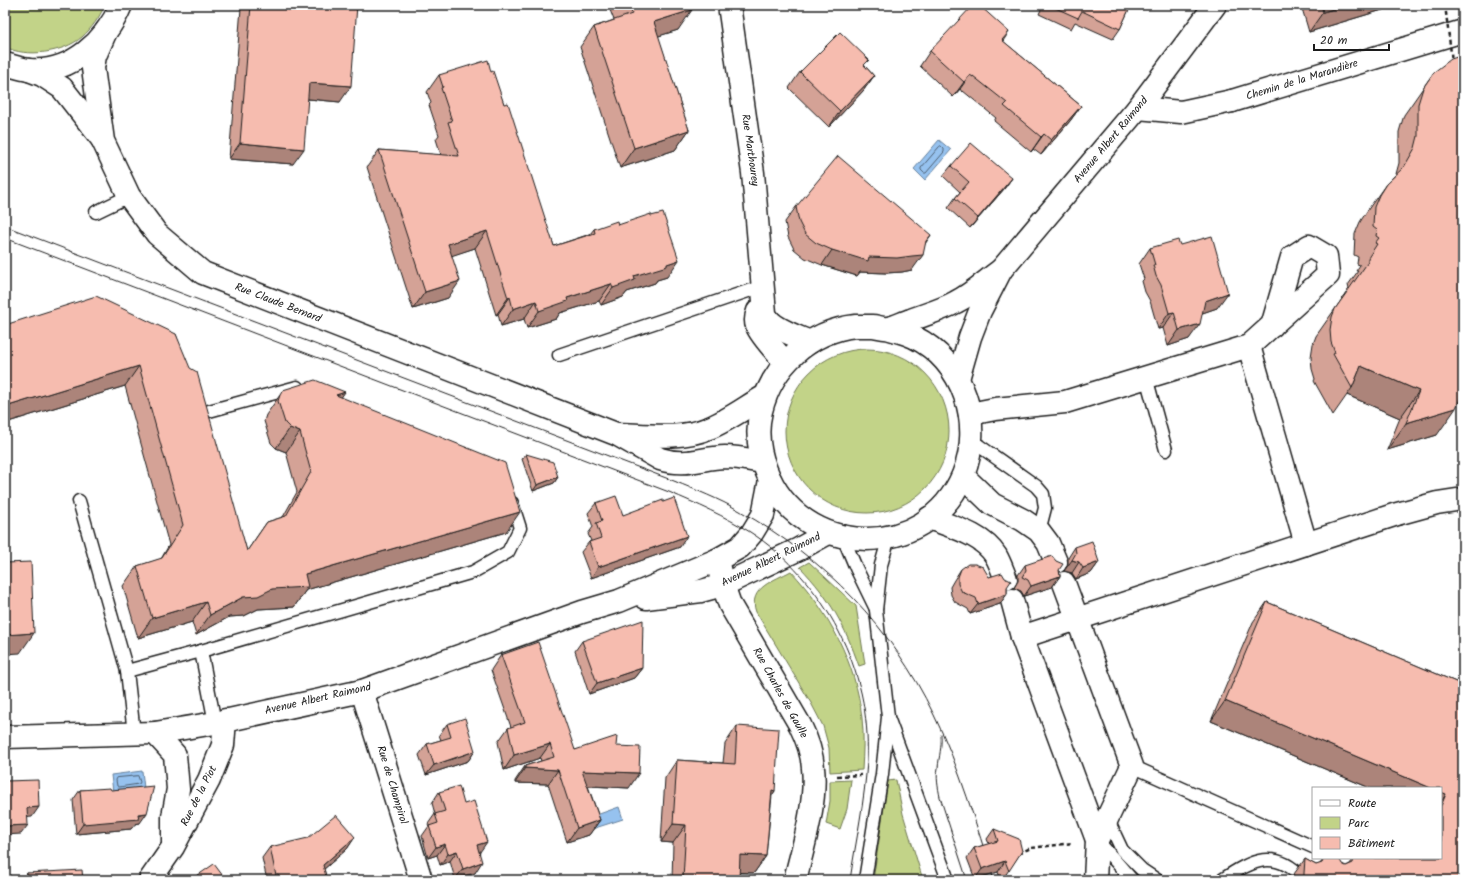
<svg xmlns="http://www.w3.org/2000/svg" width="1468" height="885" viewBox="0 0 1468 885" font-family="Kalam,sans-serif">
  <style>
    .green { fill: #c2d388; stroke: #6f7852 }
    .water { fill: #96c2ef; stroke: #65809b }
    .lines { fill: none; stroke-linecap: round; stroke-linejoin: round }
    .shore { stroke: #4d5e70; stroke-width: 1 }
    .lane-casing { stroke: #1c1c1c; stroke-width: 15 }
    .street-casing { stroke: #1c1c1c; stroke-width: 25 }
    .secondary-casing { stroke: #1c1c1c; stroke-width: 25 }
    .path { stroke: #1c1c1c; stroke-width: 2.5; stroke-dasharray: 4 3; stroke-linecap: butt }
    .lane { stroke: #fff; stroke-width: 12 }
    .street { stroke: #fff; stroke-width: 22 }
    .secondary { stroke: #fff; stroke-width: 22 }
    .tram { stroke: #1c1c1c; stroke-width: 1 }
    .path-bridge { stroke: #1c1c1c; stroke-width: 2.5; stroke-dasharray: 4 3; stroke-linecap: butt }
    .wall { fill: #d4a296; stroke: #1c1c1c }
    .shaded-wall { fill: #ac847a; stroke: #1c1c1c }
    .building { fill: #f6bcaf; stroke: #1c1c1c }
    .labels { text-anchor: middle; dominant-baseline: central; stroke-width: 4; stroke-linejoin: round; paint-order: stroke }
    .street-label { font-size: 11px; fill: #1c1c1c; stroke: #fff }
  </style>
  <rect width="100%" height="100%" fill="#fff"/>
  <filter id="ink" filterUnits="userSpaceOnUse"><feTurbulence type="fractalNoise" baseFrequency=".025" numOctaves="2"/><feDisplacementMap in="SourceGraphic" scale="8" xChannelSelector="R" yChannelSelector="G"/><feConvolveMatrix kernelMatrix="1 2 1 2 8 2 1 2 1" color-interpolation-filters="sRGB"/></filter>
  <g filter="url(#ink)">
    <g class="green">
      <path d="M5,5H105C99,18 92,28 82,37C63,53 27,58 5,47Z"/>
      <circle cx="867" cy="431" r="82"/>
      <path d="M809,562L856,606L865,664L859,666C845,626 830,598 800,567Z"/>
      <path d="M791,571C829,612 856,663 862,718C864,736 863,753 862,770L830,772L829,748L823,726L811,703L756,612C747,588 775,580 791,571Z"/>
      <path d="M851,780L847,809L840,829L826,824L830,801V781Z"/>
      <path d="M896,780L903,814L923,880H873L888,781Z"/>
    </g>
    <g class="water">
      <path d="M939,140L951,150L925,180L914,169Z"/>
      <path d="M142,771L144,788L113,792L111,775Z"/>
      <path d="M619,807L623,819L592,829L588,818Z"/>
    </g>
    <g class="lines">
      <g class="shore">
        <path d="M941,146L944,149V152L926,173H924L921,170V168L939,147Z"/>
        <path d="M138,776L140,782L139,784L119,787L117,786L116,780L117,778Z"/>
      </g>
      <defs>
        <g id="lane">
          <path d="M96,212L129,196"/>
          <path d="M559,355L763,286"/>
          <path d="M1146,377L1166,450"/>
          <path d="M209,411L297,387"/>
          <path d="M971,440L1036,486L1043,494L1045,508L1039,531"/>
          <path d="M79,501L127,671"/>
          <path d="M843,537L856,568L876,609"/>
          <path d="M201,651L215,723"/>
          <path d="M889,720L948,880"/>
          <path d="M134,734L127,671L201,651L473,572L508,552L520,528L512,503"/>
          <path d="M1132,766L1313,847"/>
          <path d="M1107,818L1122,850L1142,870L1157,880"/>
          <path d="M1097,840L1132,880"/>
          <path d="M865,880L882,774L888,717L876,610L881,565L889,537"/>
          <path d="M1222,880C1252,860 1275,848 1303,878"/>
        </g>
        <g id="street">
          <path d="M729,5L753,173L765,313C769,328 797,336 810,342"/>
          <path d="M1232,101L1463,31"/>
          <path d="M758,311C756,316 755,321 757,326C760,335 778,354 785,362"/>
          <path d="M1249,346L1306,544"/>
          <path d="M970,414L995,409L1065,402L1249,346L1328,275L1326,256L1309,246L1292,257L1272,326"/>
          <path d="M963,476L992,504L1023,520L1039,531L1048,543L1056,562"/>
          <path d="M929,518C952,527 982,534 996,556C1000,563 1003,572 1006,579"/>
          <path d="M717,560L723,585L730,605L800,725C807,739 812,753 813,768C817,802 803,847 795,880"/>
          <path d="M1012,600L1022,637L1097,840L1132,766L1064,583"/>
          <path d="M1022,637L1397,514L1437,503L1463,499"/>
          <path d="M362,691L421,880"/>
          <path d="M155,733L175,755L178,789L173,817V842"/>
          <path d="M150,880L173,847L209,780L223,745L225,720"/>
          <path d="M1095,880L1097,840"/>
        </g>
        <g id="secondary">
          <path d="M106,31L95,56L93,68L103,141L129,196L157,234L203,273L616,434L660,459C686,467 700,458 725,457C738,457 751,460 763,462"/>
          <path d="M5,64C13,66 21,69 29,70C71,74 106,41 121,5"/>
          <path d="M29,70L42,75L62,88L102,139"/>
          <path d="M1138,108L1181,112L1232,101"/>
          <path d="M887,328C896,331 905,333 914,337C964,362 984,424 963,475C926,563 800,559 766,470C759,452 756,431 761,411C772,366 809,331 856,326C861,326 867,326 872,326C877,326 883,329 888,328C895,327 904,322 911,320C926,314 942,310 956,302C972,294 987,280 1001,270"/>
          <path d="M958,379L970,337L980,311L1001,270L1138,108L1215,5"/>
          <path d="M618,434C648,435 681,440 709,428C729,420 747,406 765,396"/>
          <path d="M646,598L701,591L723,585L799,549L828,533"/>
          <path d="M5,737L155,733L215,723L362,691L582,612L619,601L717,560L740,547L752,533L763,515L770,480"/>
        </g>
      </defs>
      <use href="#lane" class="lane-casing"/>
      <use href="#street" class="street-casing"/>
      <use href="#secondary" class="secondary-casing"/>
      <g class="path">
        <path d="M837,776L861,775"/>
        <path d="M1019,853L1031,848L1073,843"/>
        <path d="M982,880L987,878"/>
      </g>
      <use href="#lane" class="lane"/>
      <use href="#street" class="street"/>
      <use href="#secondary" class="secondary"/>
      <g class="tram">
        <path d="M5,226L674,481C696,490 719,499 740,511C826,560 891,626 934,715C960,768 976,825 994,880"/>
        <path d="M5,238L669,492C697,504 725,516 750,532C825,580 872,672 867,760C865,800 856,840 850,880"/>
        <path d="M941,735C942,747 939,756 938,768C936,777 938,787 940,797L967,880"/>
      </g>
      <path class="path-bridge" d="M1445,5L1452,61"/>
    </g>
    <g class="wall">
      <path d="M239,5H357L340,102L308,99L293,164L229,159L241,8Z"/>
      <path d="M608,5H690L678,30L658,36L689,130L675,150L620,168L580,47L594,27L614,20Z"/>
      <path d="M1043,5H1131L1120,29L1113,39L1075,22L1071,29L1039,14Z"/>
      <path d="M1301,5H1399L1309,32Z"/>
      <path d="M1009,32L1003,41L1081,106L1070,121L1041,155L1033,149L1031,152L994,121L996,118L963,91L962,92L960,89L953,97L920,66L930,51Z"/>
      <path d="M865,66L874,76L863,91L829,127L789,88L800,72Z"/>
      <path d="M491,72L504,104L554,246L590,234L594,229L618,225L667,277L657,280L655,283L627,292L623,297L601,305L599,301L560,313L556,319L527,328L524,319L501,326L498,314L496,315L475,248L452,255L448,298L413,309L367,167L379,150L441,155L436,139L439,135L429,105L431,103L427,92L439,75Z"/>
      <path d="M1434,72L1437,435L1387,450L1400,418L1347,395L1333,415L1314,381L1315,379L1312,369L1311,357L1313,344L1316,336L1349,289L1348,285L1358,271H1356L1360,265L1357,264L1358,257L1354,255L1355,234L1360,222L1367,211L1386,184L1396,174L1399,163V132L1404,115Z"/>
      <path d="M951,166L1012,178L1004,189L970,228L948,208L955,198L960,192L943,176Z"/>
      <path d="M796,207L925,244L912,270L902,272L886,273L860,272L857,276L822,265L805,258L794,249L788,237L785,222Z"/>
      <path d="M1180,245L1217,308L1202,313L1189,339L1168,346L1163,328L1158,329L1150,301L1145,292L1142,281L1144,279L1139,264L1150,248Z"/>
      <path d="M176,334L247,551L267,522L283,517L297,492L286,452L276,448L271,443L264,421L266,415L280,395L341,397L506,532L306,590L294,607L258,609L244,616L229,617L196,635L192,622L138,638L123,586L137,566L161,559L169,545L125,386L5,423Z"/>
      <path d="M526,454L558,477L554,483L533,491L522,459Z"/>
      <path d="M596,503L623,515L680,547L591,578L581,552L589,542L591,541L588,534L593,527L588,513Z"/>
      <path d="M1075,547L1099,562L1091,573L1076,579L1072,573L1064,571L1068,564V558Z"/>
      <path d="M1025,565L1059,570L1060,576L1052,587L1024,596L1021,591L1014,588L1018,581V575Z"/>
      <path d="M961,569L989,577L1007,587V594L1000,604L970,614L968,609L955,602L951,595L950,587L954,580Z"/>
      <path d="M1267,602L1463,685V880H1290L1291,878L1305,859L1316,865L1320,864L1324,858L1346,866L1350,864L1354,858H1441V788H1370L1211,721L1253,622Z"/>
      <path d="M582,641L642,668L634,678L589,694L575,651Z"/>
      <path d="M501,655L575,750L616,746L629,788L588,786L600,820L589,835L567,842L548,784L515,783V781L525,766L541,761L540,758L504,770L498,742L508,728L511,727L491,670Z"/>
      <path d="M447,724L475,751L468,761L426,775L419,755L427,744L441,740L439,735Z"/>
      <path d="M737,726L775,791L772,795L766,856L754,873H739V880H672L673,843L661,842L665,778L677,760L723,763L725,744Z"/>
      <path d="M80,790H111L140,823L135,824L131,829L76,834L73,800Z"/>
      <path d="M439,792L480,852L475,873L455,879L450,861L440,865L437,855L428,858L422,836L429,826L428,824L435,814L432,803Z"/>
      <path d="M994,829L1022,851L1002,880H1001L998,872L975,879L967,858L974,848L989,844L987,839Z"/>
      <path d="M355,837L347,849L324,869L327,880H267L262,858L270,847Z"/>
      <path d="M27,873L83,880H21Z"/>
    </g>
    <g class="shaded-wall">
      <path d="M1347,5H1399L1309,32L1323,12Z"/>
      <path d="M692,10L678,30L640,42L654,22Z"/>
      <path d="M970,75L960,89L953,97L964,82Z"/>
      <path d="M874,76L863,91L829,127L840,111Z"/>
      <path d="M309,83L351,86L340,102L298,98Z"/>
      <path d="M1081,106L1070,121L1041,155L1051,140Z"/>
      <path d="M689,130L675,150L620,168L634,148Z"/>
      <path d="M1044,134L1033,149L1031,152L1041,137Z"/>
      <path d="M240,143L304,149L293,164L229,159Z"/>
      <path d="M1012,178L1004,189L970,228L978,218Z"/>
      <path d="M487,231L475,248L436,261L448,244Z"/>
      <path d="M931,235L921,250L923,255L912,270L902,272L886,273L860,272L857,276L822,265L832,250L869,257L926,241Z"/>
      <path d="M679,260L667,277L657,280L655,283L627,292L623,297L601,305L613,288L634,276L667,264Z"/>
      <path d="M460,281L448,298L413,309L425,292Z"/>
      <path d="M611,284L599,301L560,313L556,319L527,328L539,311L567,298Z"/>
      <path d="M1228,293L1217,308L1194,316L1205,301Z"/>
      <path d="M510,297L498,314L496,315L508,298Z"/>
      <path d="M536,301L524,319L501,326L513,309Z"/>
      <path d="M1174,312L1163,328L1158,329L1169,313Z"/>
      <path d="M1200,324L1189,339L1168,346L1179,330Z"/>
      <path d="M139,366L125,386L5,423V407Z"/>
      <path d="M1361,366L1419,391L1400,418L1347,395L1352,388Z"/>
      <path d="M345,392L331,412L336,395Z"/>
      <path d="M1456,408L1437,435L1387,450L1406,423Z"/>
      <path d="M290,428L300,432L286,452L276,448Z"/>
      <path d="M558,477L554,483L533,491L537,485Z"/>
      <path d="M520,512L506,532L306,590L294,607L258,609L244,616L229,617L196,635L210,615L243,597L272,589L305,574Z"/>
      <path d="M687,536L680,547L591,578L598,567Z"/>
      <path d="M1072,560L1079,562L1072,573L1064,571Z"/>
      <path d="M1099,562L1091,573L1076,579L1083,568Z"/>
      <path d="M1060,576L1052,587L1024,596L1031,586Z"/>
      <path d="M1007,594L1000,604L970,614L978,604Z"/>
      <path d="M206,602L192,622L138,638L152,618Z"/>
      <path d="M34,633L20,653L5,654V635Z"/>
      <path d="M642,668L634,678L589,694L597,683Z"/>
      <path d="M1225,701L1431,788H1370L1211,721Z"/>
      <path d="M550,744L540,758L504,770L514,755Z"/>
      <path d="M475,751L468,761L426,775L434,765Z"/>
      <path d="M525,768L558,770L548,784L515,783Z"/>
      <path d="M582,771L639,773L629,788L572,785Z"/>
      <path d="M772,790L775,791L763,808Z"/>
      <path d="M1441,792L1446,794L1441,802Z"/>
      <path d="M39,807L32,817L21,818L27,808Z"/>
      <path d="M147,813L140,823L135,824L131,829L76,834L83,824Z"/>
      <path d="M600,820L589,835L567,842L577,828Z"/>
      <path d="M673,824L686,825L673,843L661,842Z"/>
      <path d="M28,825L21,834L5,835V826Z"/>
      <path d="M355,837L347,849L315,877L323,865Z"/>
      <path d="M487,842L480,852L470,855L477,845Z"/>
      <path d="M445,844L437,855L428,858L436,847Z"/>
      <path d="M457,851L450,861L440,865L448,854Z"/>
      <path d="M740,855L766,856L754,873L727,872Z"/>
      <path d="M1005,861L998,872L975,879L982,869Z"/>
      <path d="M482,862L475,873L455,879L463,869Z"/>
      <path d="M278,875L275,880H273L276,876Z"/>
    </g>
    <g class="building">
      <path d="M251,5H357L351,86L309,83L304,149L240,143Z"/>
      <path d="M629,5H690L692,10L654,22L689,130L634,148L594,27L632,14Z"/>
      <path d="M973,5H979L1009,32L1002,40L1081,106L1051,140L1044,134L1041,137L1004,106L1007,103L973,76V77L970,75L964,82L930,51Z"/>
      <path d="M1049,5H1131L1120,29L1082,11L1078,18Z"/>
      <path d="M1321,5H1347L1323,12Z"/>
      <path d="M840,32L869,60L864,65L874,76L840,111L800,72Z"/>
      <path d="M1463,55V392L1456,408L1406,423L1419,391L1361,366L1352,388L1333,354L1335,353L1331,342L1330,330L1332,317L1335,309L1368,262V258L1377,244L1375,243L1379,238L1376,236L1377,230L1373,227L1374,207L1379,195L1386,184L1404,167L1415,148L1418,136V104L1423,88L1434,72L1451,59Z"/>
      <path d="M488,60L491,72L493,71L504,104L508,103L554,246L595,233L594,229L617,221L618,225L651,214V216L663,213L679,260L667,264V266L634,276L635,280L613,288L611,284L567,298L568,301L539,311L536,301L513,309L510,297L508,298L487,231L448,244L460,281L425,292L379,150L459,156L448,122L452,121L441,88L443,87L439,75Z"/>
      <path d="M971,143L1012,178L978,218L955,198L969,182L951,166Z"/>
      <path d="M838,156L931,235L926,241L923,255L912,256L897,258L869,257L868,261L832,250L816,243L805,234L799,222L796,207Z"/>
      <path d="M1212,236L1228,293L1205,301L1200,324L1179,330L1174,312L1169,313L1161,285L1156,276L1153,265H1155L1150,248L1178,240L1180,245Z"/>
      <path d="M96,296L176,334L190,368L197,372L247,551L267,522L286,516L311,472L300,432L290,428L285,423L278,401L280,395L283,390L315,380L345,392L336,395L505,463L520,512L305,574L308,587L272,589L258,596L243,597L210,615L206,602L152,618L137,566L162,558L183,525L139,366L5,407V325Z"/>
      <path d="M526,454L553,462L558,477L537,485Z"/>
      <path d="M616,496L623,515L663,500V502L674,498L687,536L598,567L589,542L601,538L596,523L602,521L596,503Z"/>
      <path d="M1092,541L1099,562L1083,568L1079,562L1072,560L1076,553L1075,547Z"/>
      <path d="M1052,556L1056,561L1063,564L1059,570L1060,576L1031,586L1028,580L1022,577L1026,570L1025,565Z"/>
      <path d="M31,562L34,633L5,635V563Z"/>
      <path d="M968,564H975L983,567L989,577L1002,573L1005,578L1011,581L1007,587V594L978,604L976,598L962,592L958,584V577L961,569Z"/>
      <path d="M1267,602L1463,685V880H1304V873L1305,859L1316,865L1322,863L1324,858H1339L1342,864L1346,866L1353,863L1354,858H1441V806L1446,794L1441,792V788H1431L1225,701Z"/>
      <path d="M643,620L642,668L597,683L582,641Z"/>
      <path d="M538,642L575,750L617,736L616,746L640,747L639,773L582,771L600,820L577,828L558,770L525,768V766L554,757L550,744L514,755L508,728L525,722L501,655Z"/>
      <path d="M465,718L475,751L434,765L427,744L451,737L447,724Z"/>
      <path d="M737,726L779,729L775,791L772,790L766,856L740,855L739,880H683L686,825L673,824L677,760L735,764Z"/>
      <path d="M38,780L39,807L27,808L28,825L5,826V781Z"/>
      <path d="M154,786L147,813L138,814L139,819L83,824L80,790L110,788L111,790Z"/>
      <path d="M459,786L464,804L474,801L487,842L477,845L482,862L463,869L457,851L448,854L445,844L436,847L429,826L438,823L435,814L445,811L439,792Z"/>
      <path d="M336,815L355,837L323,865L327,880H280L278,875L276,876L270,847L308,838Z"/>
      <path d="M994,829L1019,839L1022,851L1009,871L1005,861L982,869L974,848L998,841Z"/>
      <path d="M214,864L226,880H191Z"/>
      <path d="M82,870L83,880H27V873Z"/>
      <path d="M387,877L388,880H383Z"/>
    </g>
  </g>
  <g class="labels">
    <g class="street-label">
      <text transform="translate(1302 80) rotate(-17)">Chemin de la Marandière</text>
      <text transform="translate(1111 140) rotate(-50)">Avenue Albert Raimond</text>
      <text transform="translate(750 150) rotate(82)">Rue Marthourey</text>
      <text transform="translate(278 303) rotate(21)">Rue Claude Bernard</text>
      <text transform="translate(771 560) rotate(-26)">Avenue Albert Raimond</text>
      <text transform="translate(780 693) rotate(61)">Rue Charles de Gaulle</text>
      <text transform="translate(318 699) rotate(-13)">Avenue Albert Raimond</text>
      <text transform="translate(392 785) rotate(73)">Rue de Champirol</text>
      <text transform="translate(199 796) rotate(-63)">Rue de la Piot</text>
    </g>
  </g>
  <rect width="1468" height="885" fill="none" stroke="#fff" stroke-width="20"/>
  <rect x="10" y="10" width="1448" height="865" fill="none" stroke="#1c1c1c" stroke-width="1.5" filter="url(#ink)"/>
  <rect x="1312" y="787" width="130" height="72" fill="#ffffff" stroke="#a4a4a4"/>
  <rect x="1320" y="800" width="20" height="6" fill="#ffffff" stroke="#a4a4a4"/>
  <text x="1348" y="807" font-size="12" fill="#1c1c1c">Route</text>
  <rect x="1320" y="817" width="20" height="12" fill="#c2d388" stroke="#a4a4a4"/>
  <text x="1348" y="827" font-size="12" fill="#1c1c1c">Parc</text>
  <rect x="1320" y="837" width="20" height="12" fill="#f6bcaf" stroke="#a4a4a4"/>
  <text x="1348" y="847" font-size="12" fill="#1c1c1c">Bâtiment</text>
  <path d="M1314 44v6h75v-6" fill="none" stroke="#1c1c1c" stroke-width="2"/>
  <text x="1320" y="44" font-size="12" fill="#1c1c1c" stroke="#ffffff" stroke-width="3" paint-order="stroke">20 m</text>
</svg>
